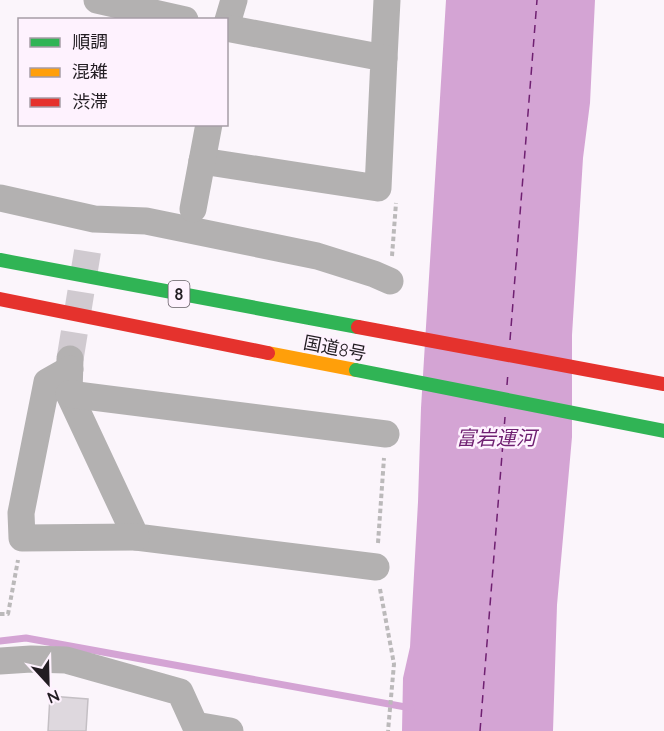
<svg xmlns="http://www.w3.org/2000/svg" width="664" height="731" viewBox="0 0 664 731" font-family="Quicksand,'Noto Sans JP',sans-serif">
  <style>
    .water { fill: #d4a4d4 }
    .lines { fill: none; stroke-linecap: round; stroke-linejoin: round }
    .stream { stroke: #d4a4d4; stroke-width: 7 }
    .ferry { stroke: #6f2071; stroke-width: 1.5; stroke-dasharray: 8 6; stroke-linecap: butt }
    .building { fill: #ded8de; stroke: #c4bfc4; stroke-width: 1.5 }
    .street-tunnel { stroke: #d0cad0; stroke-width: 27; stroke-dasharray: 27 14; stroke-linecap: butt }
    .path { stroke: #bbb9ba; stroke-width: 4; stroke-dasharray: 4.5 3; stroke-linecap: butt }
    .street { stroke: #b3b1b1; stroke-width: 27 }
    .fast { stroke: #30b455; stroke-width: 14 }
    .slow { stroke: #ff9f0a; stroke-width: 14 }
    .jam { stroke: #e5322d; stroke-width: 14 }
    .fast-bridge { stroke: #30b455; stroke-width: 14 }
    .jam-bridge { stroke: #e5322d; stroke-width: 14 }
    .labels { text-anchor: middle; dominant-baseline: central; stroke-width: 5; stroke-linejoin: round; paint-order: stroke }
    .shield { fill: #fef2fe; stroke: #645d64; stroke-width: 1.5 }
    .shield-label { font-size: 16px; font-weight: bold; fill: #221d22 }
    .street-label { font-size: 18px; fill: #221d22; stroke: #fef2fe }
    .water-label { font-size: 20px; font-style: italic; fill: #6f2071; stroke: #fef2fe }
  </style>
  <rect width="100%" height="100%" fill="#fbf5fb"/>
  <path class="water" d="M446,0H595L590,103L583,158L572,335V437L557,605L553,731H402L403,678L410,647L418,502L421,408Z"/>
  <g class="lines">
    <path class="stream" d="M0,641L26,638L411,708"/>
    <g class="ferry">
      <path d="M510,340L537,0"/>
      <path d="M507,385L508,372"/>
      <path d="M480,731L505,417"/>
    </g>
  </g>
  <path class="building" d="M50,696L88,699L86,731H48Z"/>
  <g class="lines">
    <path class="street-tunnel" d="M70,359L89,242"/>
    <g class="path">
      <path d="M392,256L396,203"/>
      <path d="M378,543L384,458"/>
      <path d="M380,589L394,664L388,731"/>
      <path d="M0,614H8L18,560"/>
    </g>
    <g class="street">
      <path d="M97,0L185,20"/>
      <path d="M226,27L234,0"/>
      <path d="M384,58L387,0"/>
      <path d="M202,161L378,188L384,58L226,28"/>
      <path d="M0,198L94,219L146,221L317,256L374,274L390,281"/>
      <path d="M193,209L209,124"/>
      <path d="M70,359L69,394L136,537L376,567"/>
      <path d="M70,369L47,382L21,513L22,538L136,537"/>
      <path d="M69,394L386,434"/>
      <path d="M0,661L31,659L66,660L180,692L195,725L230,731"/>
    </g>
    <path class="fast" d="M0,260L358,327"/>
    <path class="slow" d="M268,353L356,370"/>
    <path class="jam" d="M0,299L268,353"/>
    <path class="fast-bridge" d="M356,370L664,431"/>
    <path class="jam-bridge" d="M358,327L664,384"/>
  </g>
  <g class="labels">
    <rect class="shield" x="168.5" y="281" width="21" height="26" rx="4.5"/>
    <g class="shield-label">
      <text x="179" y="294">8</text>
    </g>
    <g class="street-label">
      <text transform="translate(335 348) rotate(11)">国道8号</text>
    </g>
    <g class="water-label">
      <text x="496" y="437">富岩運河</text>
    </g>
  </g>
  <rect x="18" y="18" width="210" height="108" fill="#fef2fe" stroke="#a69da6" stroke-width="1.5"/>
  <rect x="30" y="38" width="30" height="9" fill="#30b455" stroke="#a69da6" stroke-width="1.5"/>
  <text x="72" y="48" font-size="18" fill="#221d22">順調</text>
  <rect x="30" y="68" width="30" height="9" fill="#ff9f0a" stroke="#a69da6" stroke-width="1.5"/>
  <text x="72" y="78" font-size="18" fill="#221d22">混雑</text>
  <rect x="30" y="98" width="30" height="9" fill="#e5322d" stroke="#a69da6" stroke-width="1.5"/>
  <text x="72" y="108" font-size="18" fill="#221d22">渋滞</text>
  <g transform="translate(48 683) rotate(158)" stroke="#fef2fe" stroke-width="4.5" paint-order="stroke">
  <path d="M0-4.5L10 22L0 15L-10 22Z" fill="#221d22"/>
  <text y="-9" font-size="16" font-weight="bold" text-anchor="middle" fill="#221d22">N</text>
  </g>
</svg>
